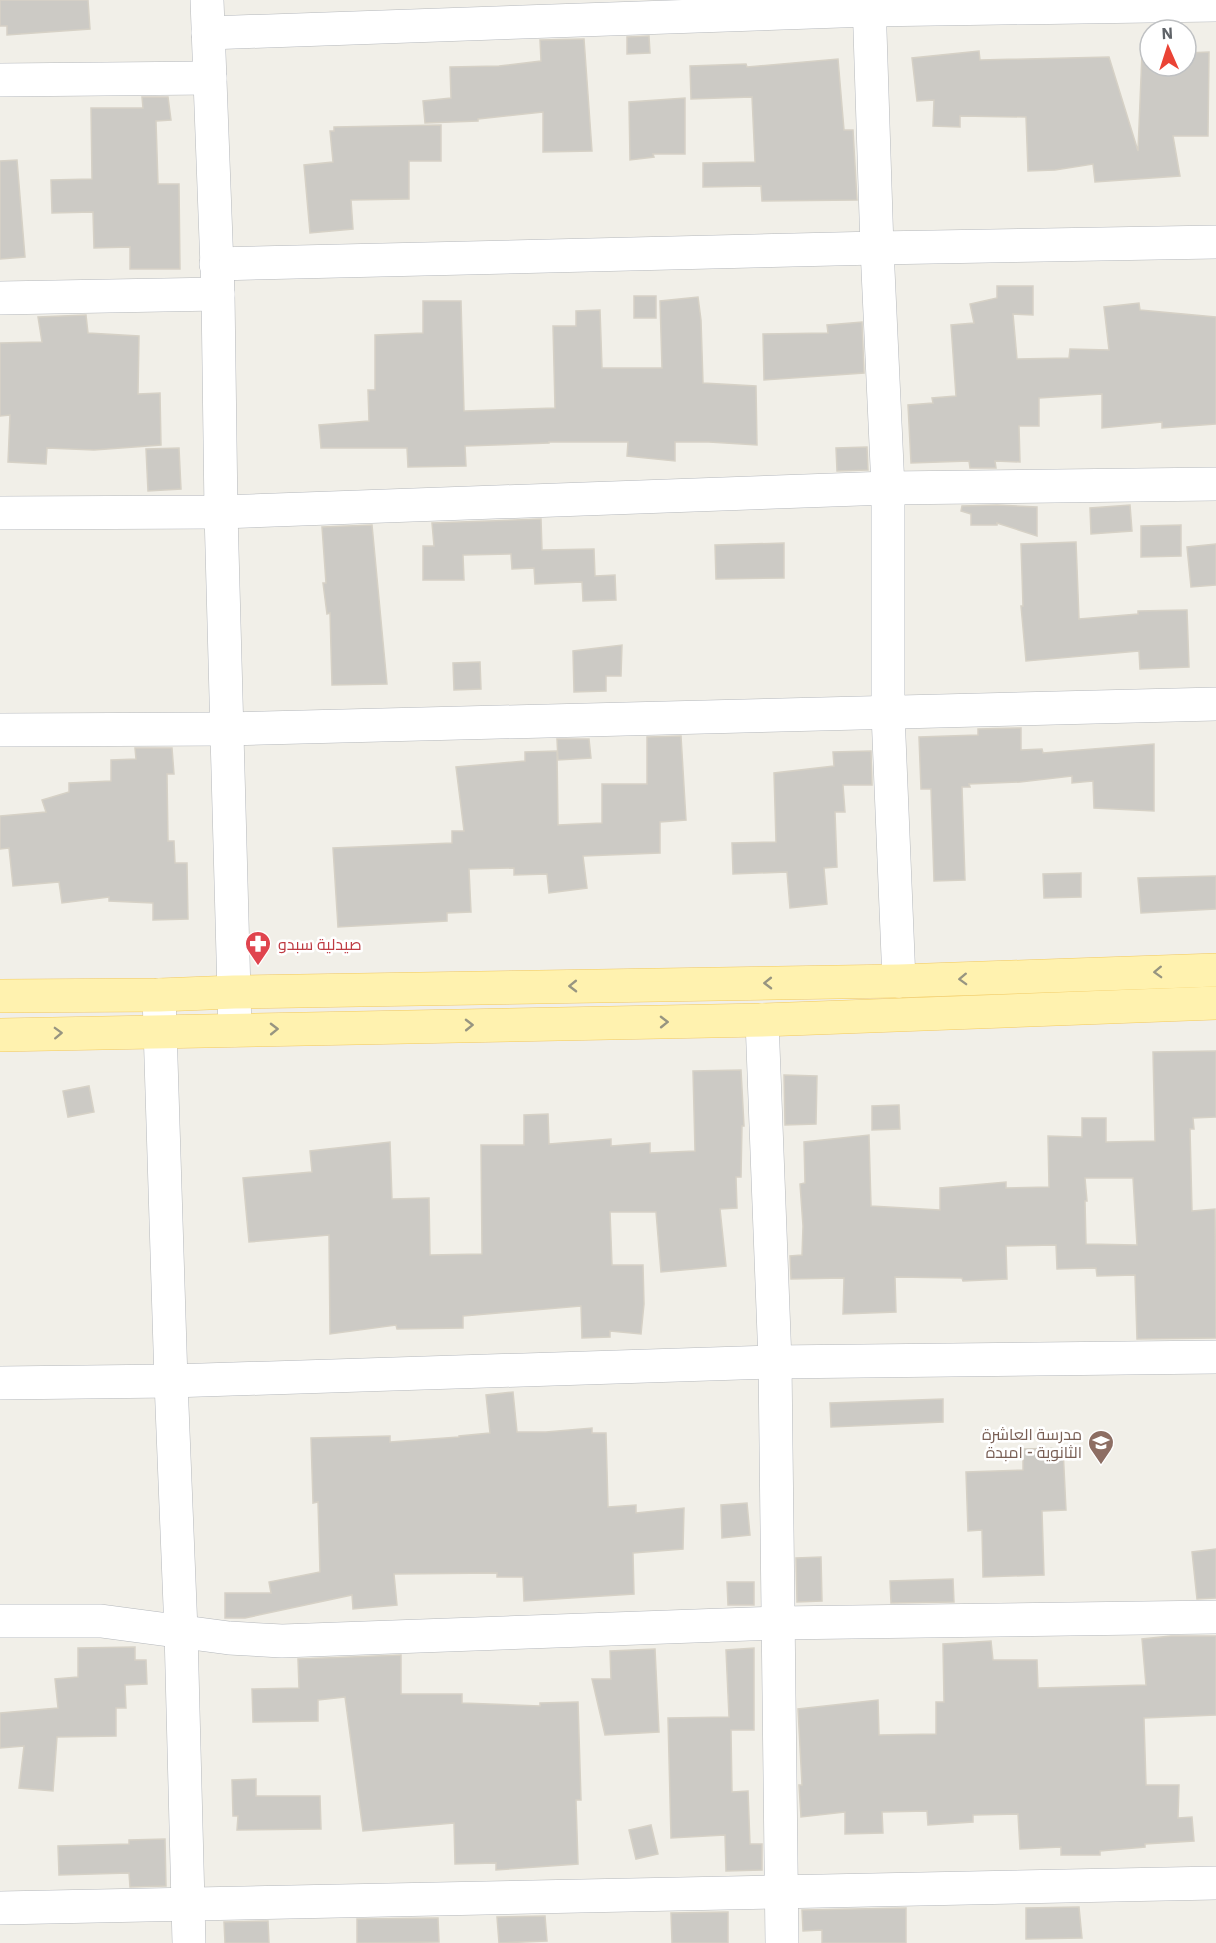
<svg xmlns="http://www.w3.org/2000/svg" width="1216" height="1943" viewBox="0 0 1216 1943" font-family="'IBM Plex Sans',Cairo,sans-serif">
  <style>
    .building { fill: #cccac5; stroke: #d6d1c6; stroke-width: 1.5; fill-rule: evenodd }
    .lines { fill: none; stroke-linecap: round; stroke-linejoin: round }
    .minor-casing { stroke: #b5b8bc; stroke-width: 34 }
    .major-casing { stroke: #f2c960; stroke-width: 34 }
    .minor { stroke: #fff; stroke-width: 33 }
    .major { stroke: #fff2af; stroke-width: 33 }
    .oneway { stroke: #979581 }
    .labels { text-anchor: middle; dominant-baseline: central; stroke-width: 5; stroke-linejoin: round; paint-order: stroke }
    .health-label { font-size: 16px; fill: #be3a42; stroke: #fff; text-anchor: start }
    .education-label { font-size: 16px; fill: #785e54; stroke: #fff; text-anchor: end }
  </style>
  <rect width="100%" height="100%" fill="#f1efe8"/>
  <g class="building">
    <path d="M0,0H88L90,29L7,35V26H0Z"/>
    <path d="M649,36L650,53L627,54V37Z"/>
    <path d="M584,39L592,151L543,152V112L478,119V121L425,123L423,101L451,98L450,67L499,66L541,61L540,40Z"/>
    <path d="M979,51L980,60L1109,57L1138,151L1142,53H1150V66H1186V53L1209,52L1208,136H1173L1180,176L1095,182L1093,164L1055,170L1028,171L1026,117L960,116V127L933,126L934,100L917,101L912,58Z"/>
    <path d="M838,59L844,130H853L857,200L762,201L761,186L703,187V163L755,162L752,97L691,99L690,66L746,64L747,67Z"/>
    <path d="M142,97H168L171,120L156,121L158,184H179L180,269H130V247L94,248L93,212L52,213L51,180L92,179L91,108H143Z"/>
    <path d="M685,98V154H653L654,157L630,160L629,102Z"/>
    <path d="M441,125V161H409V199L351,200L353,229L310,233L304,165L333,162L330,131H334V127Z"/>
    <path d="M17,160L25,257L0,259V161Z"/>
    <path d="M997,286H1033V315L1013,314L1017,359L1069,358L1070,349L1109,350L1104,307L1139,303L1140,310L1216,317V424L1162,428V422L1102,428V394L1039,398V426H1019L1020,462L995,461L996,468H970L969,461L911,463L908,405L933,403L932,398L956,396L951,325L974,323L970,304L997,298Z"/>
    <rect x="634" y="296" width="22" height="22"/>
    <path d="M698,297L701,320L703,383L756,386L757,445L709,442H675V461L627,456L628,442H549V443L465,446L466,466L408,467L407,448H321L319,425L369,421L368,390H375V335L423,333V301H461L464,411L555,408L553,326H576V311L600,310L602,368H662L660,301Z"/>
    <path d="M86,315L88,333L139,336L138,394L160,393L161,445L94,450L47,448L46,464L8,462L10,415L0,416V343L42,342L38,317Z"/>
    <path d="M862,322L864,373L764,380L763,334L828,333L827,325Z"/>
    <path d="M867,447L868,470L837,471L836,448Z"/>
    <path d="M179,448L181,489L148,491L146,449Z"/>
    <path d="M997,505L1037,507V536L997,523V525H971V514L961,511L962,506Z"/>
    <path d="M1130,505L1132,531L1091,534L1090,508Z"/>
    <path d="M541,519L542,550L594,549L595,576L615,575L616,600L583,601L582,582L535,584L534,568L512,569L511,554L463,555L464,580H423V546H434L432,523Z"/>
    <path d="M372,525L387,684L332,685L330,613L327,614L323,583H326L322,527Z"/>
    <path d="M1181,525V556L1141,557V526Z"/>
    <path d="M1076,542L1079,619L1138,614V611L1187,610L1189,667L1140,669L1139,651L1026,661L1021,606H1023L1021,544Z"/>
    <path d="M784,543V578L716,579L715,545Z"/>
    <path d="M1216,544V585L1191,587L1187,547Z"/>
    <path d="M622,645L621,676H606V691L574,692L573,651Z"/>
    <path d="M480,662L481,689L454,690L453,663Z"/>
    <path d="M1021,728V750L1042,749L1043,753L1154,744V811L1094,808L1093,781L1072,783V776L1020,782L969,784L970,787H962L965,880L934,881L931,789H921L919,737L978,735V729Z"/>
    <path d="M681,736L686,820L660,822V853L583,856L587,888L549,893L547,874L514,875V868L469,869L471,912L447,913V921L338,927L333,848L452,843V831H464L456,767L525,761V752L557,751L558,825L602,823V784H647V737Z"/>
    <path d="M557,739H589L591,758L558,760Z"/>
    <path d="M135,748H172L174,774H167L168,841H174L175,863H187L188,919L153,920V903L109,901V897L62,903L59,882L13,886L9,848L0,849V816L46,812L42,800L69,792V783L111,781V760L136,759Z"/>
    <path d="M871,751L872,785H843L845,812H835L837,867L824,868L827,904L790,908L787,872L733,874L732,843L776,842L774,773L834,766L833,752Z"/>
    <path d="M1081,873V897L1044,898L1043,874Z"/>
    <path d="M1216,876V909L1141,913L1138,878Z"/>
    <path d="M1216,1051V1117L1193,1118L1194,1129H1190L1192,1211L1215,1209L1216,1338L1137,1339L1135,1275L1097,1276L1096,1268L1057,1269L1056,1245L1006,1246L1007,1279L963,1281L962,1278L895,1277L896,1312L843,1314L844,1278L791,1279L790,1256L802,1255L803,1226L800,1184L805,1183L804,1142L869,1135L871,1206L940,1210V1188L1006,1182V1188L1049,1187L1048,1136L1082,1137V1118H1106V1142L1155,1141L1153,1052ZM1085,1178H1133L1137,1245L1086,1244L1085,1201H1087Z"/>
    <path d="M741,1070L744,1126H742L741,1177H736L737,1208L720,1209L726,1266L661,1272L656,1212H610L612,1265H643L644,1304L641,1334L610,1331V1337L582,1338L581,1306L463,1316V1328L397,1329L396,1325L330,1334L329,1235L249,1242L243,1178L312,1172L310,1151L390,1142L392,1199L429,1198L430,1255L482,1254L481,1145H524V1115L548,1114L549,1144L611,1139V1146L650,1143V1153L695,1151L693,1071Z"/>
    <path d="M784,1075L817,1076L816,1124L785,1125Z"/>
    <path d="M89,1086L94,1112L68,1117L63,1091Z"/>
    <path d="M899,1105L900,1129L872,1130V1106Z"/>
    <path d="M513,1392L517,1432H546L592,1428V1433H606L608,1507L636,1505V1513L684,1508L683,1549L633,1553L634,1594L524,1601L523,1577H497V1573L394,1574L397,1605L353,1609L352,1595L245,1618H225V1593H271L269,1582L320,1572L318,1502L313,1503L311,1438L390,1436V1442L459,1437V1436L490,1433L486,1395Z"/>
    <path d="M943,1399V1422L831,1427L830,1403Z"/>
    <path d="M1063,1448L1066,1510L1042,1511L1044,1575L983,1577L982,1530L968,1531L966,1472L1023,1470V1449Z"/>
    <path d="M747,1503L750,1535L722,1538L721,1505Z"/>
    <path d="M1216,1549V1598L1197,1599L1192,1552Z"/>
    <path d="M821,1557L822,1601L797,1602L796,1558Z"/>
    <path d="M953,1579L954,1602L891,1603L890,1581Z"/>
    <path d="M727,1582H754V1605H728Z"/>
    <path d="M1171,1636H1216V1715L1144,1718L1146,1785H1179L1178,1818L1192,1817L1194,1841L1145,1844V1847L1100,1851V1855H1061V1847L1020,1849L1018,1814L973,1815V1822L928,1825L927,1811L882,1812L883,1833L845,1834V1812L801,1817L799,1785H802L798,1709L878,1700L879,1735L936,1734V1702H944L943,1644L991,1641L993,1660H1037L1038,1688L1146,1685L1142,1639Z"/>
    <path d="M135,1647V1660H146L147,1684L125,1685L126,1708H116V1736L57,1737L53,1791L19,1788L24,1746L0,1748V1713L58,1708L55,1679L78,1677V1648Z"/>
    <path d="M754,1648V1730H731L732,1792L748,1791L750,1844H762V1870L726,1871L725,1835L671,1838L668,1718L729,1717L726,1650Z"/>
    <path d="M655,1649L659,1732L605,1735L592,1679H611L610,1651Z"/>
    <path d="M401,1655V1694H462V1703L540,1706V1703L578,1702L581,1800H576L578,1864L496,1870V1863L455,1864L454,1823L363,1831L345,1697L318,1700V1721L253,1722L252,1689L299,1688L298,1659Z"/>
    <path d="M256,1779V1796H320L321,1829L237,1830L238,1816H233L232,1780Z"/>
    <path d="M651,1825L658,1854L636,1859L629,1830Z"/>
    <path d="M165,1839L166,1886L130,1887L129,1873L59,1875L58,1846L129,1844V1840Z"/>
    <path d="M1079,1907L1082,1938L1026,1939V1908Z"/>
    <path d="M906,1908V1943H822V1930L803,1931L802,1910Z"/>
    <path d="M728,1912V1943H672L671,1913Z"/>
    <path d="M545,1916L547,1941L499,1943L497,1917Z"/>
    <path d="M438,1918L439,1942L357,1943V1919Z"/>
    <path d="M268,1921L269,1943H225L224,1922Z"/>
  </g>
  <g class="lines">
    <defs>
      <g id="minor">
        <path d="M207,0L218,294L221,512L235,1030"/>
        <path d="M869,0L877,248L888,488V713L899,981"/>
        <path d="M208,33L869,10L1216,5"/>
        <path d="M0,80L210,78"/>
        <path d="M216,264L877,248L1216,242"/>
        <path d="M0,298L218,294"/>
        <path d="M0,513L221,512L888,488L1216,484"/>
        <path d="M0,730L227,729L1216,704"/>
        <path d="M159,995L171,1381L181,1631L189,1943"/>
        <path d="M762,1020L775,1362L782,1943"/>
        <path d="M0,1383L171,1381L775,1362L1216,1357"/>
        <path d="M0,1621H101L229,1638L282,1641L779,1623L1216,1617"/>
        <path d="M0,1908L1216,1883"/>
      </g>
      <g id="major">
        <path d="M0,996L159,995L234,992L899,981L1216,970"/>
        <path d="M0,1035L762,1020L1216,1003"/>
      </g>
    </defs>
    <use href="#minor" class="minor-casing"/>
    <use href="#major" class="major-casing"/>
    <use href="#minor" class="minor"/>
    <use href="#major" class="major"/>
  </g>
  <defs><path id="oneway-chevron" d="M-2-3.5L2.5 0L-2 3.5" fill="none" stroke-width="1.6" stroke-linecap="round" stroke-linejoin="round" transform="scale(1.5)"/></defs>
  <g class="oneway">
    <use href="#oneway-chevron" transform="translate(1158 972) rotate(178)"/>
    <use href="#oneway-chevron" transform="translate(963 979) rotate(178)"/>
    <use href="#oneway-chevron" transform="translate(768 983) rotate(179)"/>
    <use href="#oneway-chevron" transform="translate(573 986) rotate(179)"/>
    <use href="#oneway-chevron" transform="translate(664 1022) rotate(-1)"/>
    <use href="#oneway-chevron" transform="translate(469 1025) rotate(-1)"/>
    <use href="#oneway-chevron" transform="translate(274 1029) rotate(-1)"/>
    <use href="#oneway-chevron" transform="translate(58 1033) rotate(-2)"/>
  </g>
  <defs>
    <symbol id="pharmacy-pin" viewBox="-11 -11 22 30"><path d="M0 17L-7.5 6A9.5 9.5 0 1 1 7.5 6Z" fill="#e0444e" stroke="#fff"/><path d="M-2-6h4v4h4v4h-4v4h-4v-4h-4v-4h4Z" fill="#fff"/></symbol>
    <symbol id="school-pin" viewBox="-11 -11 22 30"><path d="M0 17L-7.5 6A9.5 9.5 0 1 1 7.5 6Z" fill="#8d6e63" stroke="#fff"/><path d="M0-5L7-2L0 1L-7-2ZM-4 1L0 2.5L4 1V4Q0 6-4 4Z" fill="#fff"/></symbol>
  </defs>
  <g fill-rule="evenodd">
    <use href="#pharmacy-pin" x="243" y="929" width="30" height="40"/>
    <use href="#school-pin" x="1086" y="1428" width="30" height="40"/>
  </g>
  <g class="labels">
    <g class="health-label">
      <text x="278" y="944">صيدلية سبدو</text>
    </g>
    <g class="education-label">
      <text x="1082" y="1434">مدرسة العاشرة<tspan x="1082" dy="18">الثانوية - امبدة</tspan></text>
    </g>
  </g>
  <g transform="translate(1168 48) rotate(357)"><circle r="28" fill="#ffffff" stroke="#bfc1c3" stroke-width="1.5"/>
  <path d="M0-4.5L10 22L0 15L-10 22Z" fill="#ea4335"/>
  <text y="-9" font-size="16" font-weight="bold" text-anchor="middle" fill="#5f6368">N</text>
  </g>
</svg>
